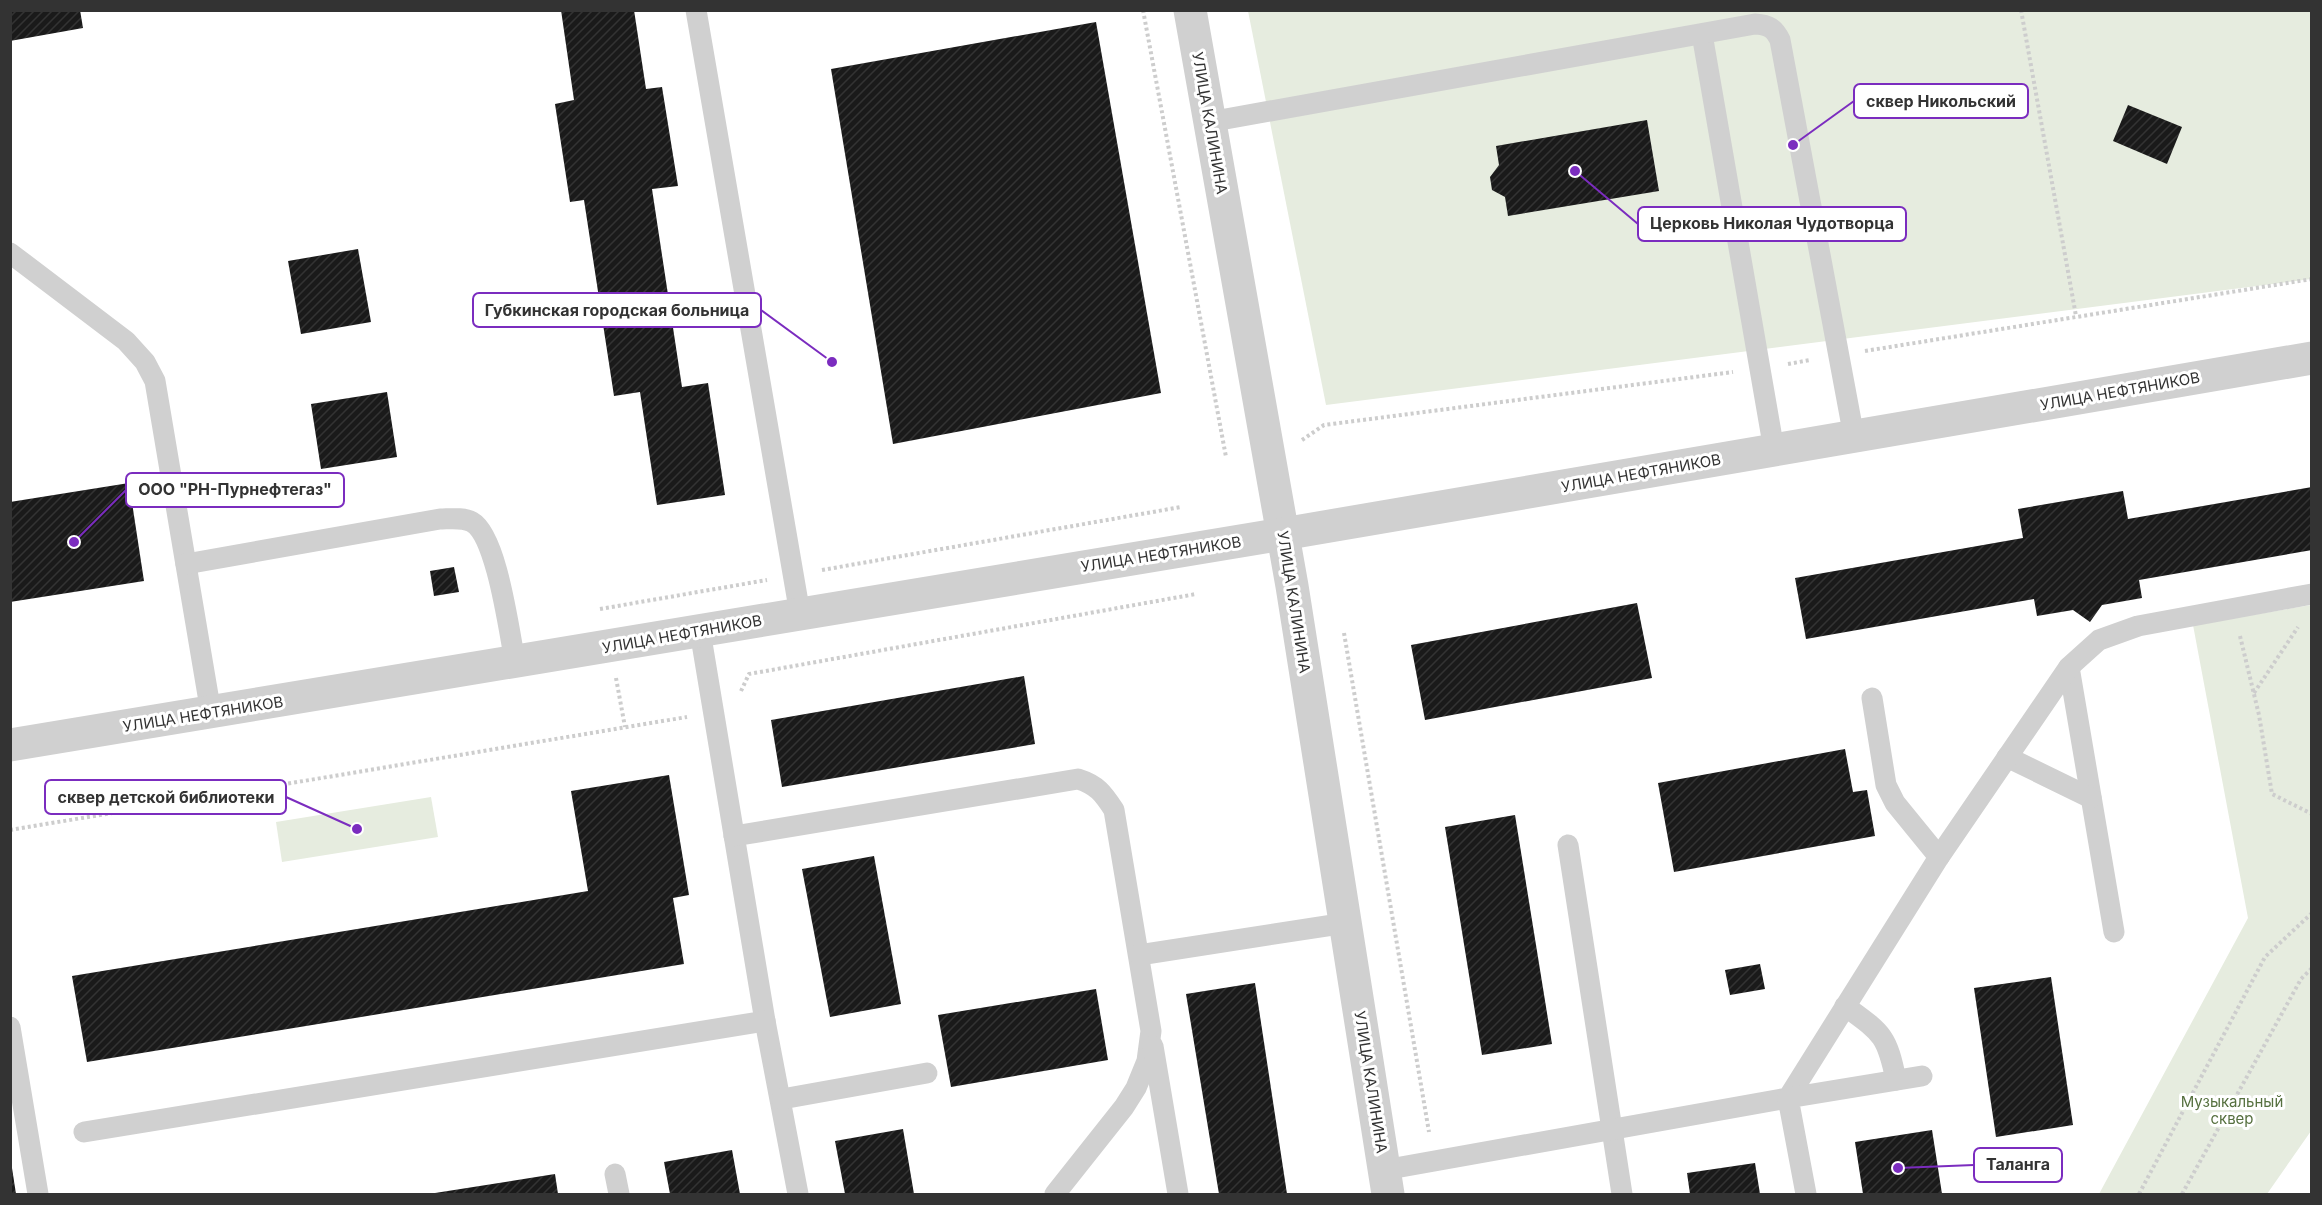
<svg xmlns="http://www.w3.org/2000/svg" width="2322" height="1205" viewBox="0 0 2322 1205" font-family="Inter,sans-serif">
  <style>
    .park { fill: #e6ecdf }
    .building { fill: url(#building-hatch) }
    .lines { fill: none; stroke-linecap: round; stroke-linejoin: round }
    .path { stroke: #cdcdcd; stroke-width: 4; stroke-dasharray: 3 3; stroke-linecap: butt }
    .lane { stroke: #d0d0d0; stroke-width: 21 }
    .street { stroke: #d0d0d0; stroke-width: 33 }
    .labels { text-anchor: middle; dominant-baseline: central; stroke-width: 6; stroke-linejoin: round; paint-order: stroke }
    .street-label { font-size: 15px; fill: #333; stroke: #fff }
    .park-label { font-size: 15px; fill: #56703f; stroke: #fff }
    .leader { fill: none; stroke: #7b2cbf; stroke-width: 2 }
    .callout-dot { fill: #7b2cbf; stroke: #fff; stroke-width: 2 }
    .callout { fill: #fff; stroke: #7b2cbf; stroke-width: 2 }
    .callout-label { font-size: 16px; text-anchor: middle; font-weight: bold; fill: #333 }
  </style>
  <defs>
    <pattern id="building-hatch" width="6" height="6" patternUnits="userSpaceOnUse" patternTransform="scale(1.5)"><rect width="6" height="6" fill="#1a1a1a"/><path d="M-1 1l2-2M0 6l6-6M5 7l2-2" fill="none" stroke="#333"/></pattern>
  </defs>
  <rect width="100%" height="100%" fill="#fff"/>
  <g class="park">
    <path d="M1248,11H2311V279L1326,405Z"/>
    <path d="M2311,605V1131L2267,1194H2099L2248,918L2193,625Z"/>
    <path d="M431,797L438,837L282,862L276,822Z"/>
  </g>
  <g class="building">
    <path d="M10,10H80L83,28L10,41Z"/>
    <path d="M561,10H634L646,89L662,87L678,186L652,189L682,387L708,383L725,495L657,505L640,392L614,396L584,200L570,202L555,104L574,100Z"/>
    <path d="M1096,22L1161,393L893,444L831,69Z"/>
    <path d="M2128,105L2182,127L2167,164L2113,141Z"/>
    <path d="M1647,120L1659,191L1508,216L1505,197L1492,190L1490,177L1499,165L1496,146Z"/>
    <path d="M358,249L371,322L301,334L288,261Z"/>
    <path d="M387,392L397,457L321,469L311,404Z"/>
    <path d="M129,483L144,581L10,602V502Z"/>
    <path d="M2312,487V550L2139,580L2142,598L2102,605L2090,622L2073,610L2037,616L2034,599L1806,639L1795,578L2023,538L2018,509L2123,491L2128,519Z"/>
    <path d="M454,567L459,592L434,596L430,571Z"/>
    <path d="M1637,603L1652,678L1425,720L1411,645Z"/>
    <path d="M1024,676L1035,744L782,787L771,720Z"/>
    <path d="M1845,749L1853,792L1867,790L1875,836L1674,872L1658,783Z"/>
    <path d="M669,775L689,895L673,898L684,964L87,1062L72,976L588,891L571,791Z"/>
    <path d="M1515,815L1552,1044L1482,1055L1445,827Z"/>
    <path d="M874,856L901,1004L830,1017L802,869Z"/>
    <path d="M1760,964L1765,989L1730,995L1725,970Z"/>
    <path d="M2051,977L2073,1125L1996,1137L1974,988Z"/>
    <path d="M1255,983L1287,1194H1219L1186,994Z"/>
    <path d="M1096,989L1108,1060L951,1087L938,1015Z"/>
    <path d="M903,1129L914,1194H845L835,1141Z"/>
    <path d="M1932,1130L1942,1194H1863L1855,1142Z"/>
    <path d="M732,1150L740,1194H670L664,1162Z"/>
    <path d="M1755,1163L1760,1194H1690L1687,1173Z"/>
    <path d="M10,1168H12L16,1194H10Z"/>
    <path d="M555,1174L558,1194H435V1193Z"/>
  </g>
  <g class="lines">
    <g class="path">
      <path d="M1143,10L1226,457"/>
      <path d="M2021,10L2076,316"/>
      <path d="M1865,351L2312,279"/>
      <path d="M1788,364L1810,360"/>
      <path d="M1302,440L1324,425L1733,372"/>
      <path d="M822,570L1181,507"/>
      <path d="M600,609L767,580"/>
      <path d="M1344,633L1429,1132"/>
      <path d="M2240,636L2259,715L2272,794L2312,814"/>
      <path d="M616,678L625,727"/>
      <path d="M741,691L749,674L1196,594"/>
      <path d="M2254,693L2298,627"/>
      <path d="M10,830L687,717"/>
      <path d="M2139,1194L2265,957L2312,913"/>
      <path d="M2182,1194L2301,979L2312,968"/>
    </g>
    <g class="lane">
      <path d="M696,10L800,614"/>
      <path d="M1702,34L1774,450"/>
      <path d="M1209,122L1755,24C1769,25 1774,28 1780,40L1854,437"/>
      <path d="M10,253L126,341L145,362L155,381L211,713"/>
      <path d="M186,564L440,519C449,519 463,517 472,522C497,536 509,632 515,661"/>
      <path d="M700,631L765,1021L798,1194"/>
      <path d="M2069,667L2114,932"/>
      <path d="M2007,757L2091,798"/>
      <path d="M734,836L1078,779C1097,785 1103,793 1114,810L1151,1031L1147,1061L1136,1088L1124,1107L1055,1194"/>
      <path d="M1568,845L1622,1194"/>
      <path d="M1939,857L2069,667L2099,640L2138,626L2312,594"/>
      <path d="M1139,955L1346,923"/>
      <path d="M1845,1006C1882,1033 1887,1035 1896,1080"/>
      <path d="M10,1027L38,1194"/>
      <path d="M1153,1046L1178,1194"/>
      <path d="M782,1099L927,1073"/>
      <path d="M84,1132L765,1021"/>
      <path d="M1384,1170L1788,1098L1939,857L1895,803L1886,785L1872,698"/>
      <path d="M615,1174L619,1194"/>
      <path d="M1806,1194L1788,1098L1922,1076"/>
    </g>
    <g class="street">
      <path d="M1190,10L1292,586L1388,1194"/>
      <path d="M10,745L1283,534L2312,358"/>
    </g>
  </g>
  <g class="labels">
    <g class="street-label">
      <text transform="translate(1210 123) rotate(80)">УЛИЦА КАЛИНИНА</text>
      <text transform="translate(2120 391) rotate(-10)">УЛИЦА НЕФТЯНИКОВ</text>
      <text transform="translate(1641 473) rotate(-10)">УЛИЦА НЕФТЯНИКОВ</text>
      <text transform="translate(1161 554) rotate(-9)">УЛИЦА НЕФТЯНИКОВ</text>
      <text transform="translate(1294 602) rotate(81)">УЛИЦА КАЛИНИНА</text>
      <text transform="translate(682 634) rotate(-10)">УЛИЦА НЕФТЯНИКОВ</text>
      <text transform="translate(203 714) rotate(-9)">УЛИЦА НЕФТЯНИКОВ</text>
      <text transform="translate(1371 1082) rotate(81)">УЛИЦА КАЛИНИНА</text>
    </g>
    <g class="park-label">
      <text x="2232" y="1101">Музыкальный<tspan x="2232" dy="17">сквер</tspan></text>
    </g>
  </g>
  <path class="leader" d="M1793 145L1854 101M1575 171L1638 224M832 362L761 310M74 542L126 490M357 829L286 797M1898 1168L1974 1165"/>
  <g class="callout-dot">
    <circle cx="1793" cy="145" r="6"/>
    <circle cx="1575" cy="171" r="6"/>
    <circle cx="832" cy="362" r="6"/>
    <circle cx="74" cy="542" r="6"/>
    <circle cx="357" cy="829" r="6"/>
    <circle cx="1898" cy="1168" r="6"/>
  </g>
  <g class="callout">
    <rect x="1854" y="84" width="174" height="34" rx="6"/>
    <rect x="1638" y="207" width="268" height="34" rx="6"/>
    <rect x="473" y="293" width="288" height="34" rx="6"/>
    <rect x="126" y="473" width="218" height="34" rx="6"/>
    <rect x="45" y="780" width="241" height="34" rx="6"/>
    <rect x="1974" y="1148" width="88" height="34" rx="6"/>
  </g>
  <g class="callout-label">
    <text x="1941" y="107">сквер Никольский</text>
    <text x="1772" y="229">Церковь Николая Чудотворца</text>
    <text x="617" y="316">Губкинская городская больница</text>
    <text x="235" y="495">ООО "РН-Пурнефтегаз"</text>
    <text x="166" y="803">сквер детской библиотеки</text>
    <text x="2018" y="1170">Таланга</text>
  </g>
  <rect width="2322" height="1205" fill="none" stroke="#333333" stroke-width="24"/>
</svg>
